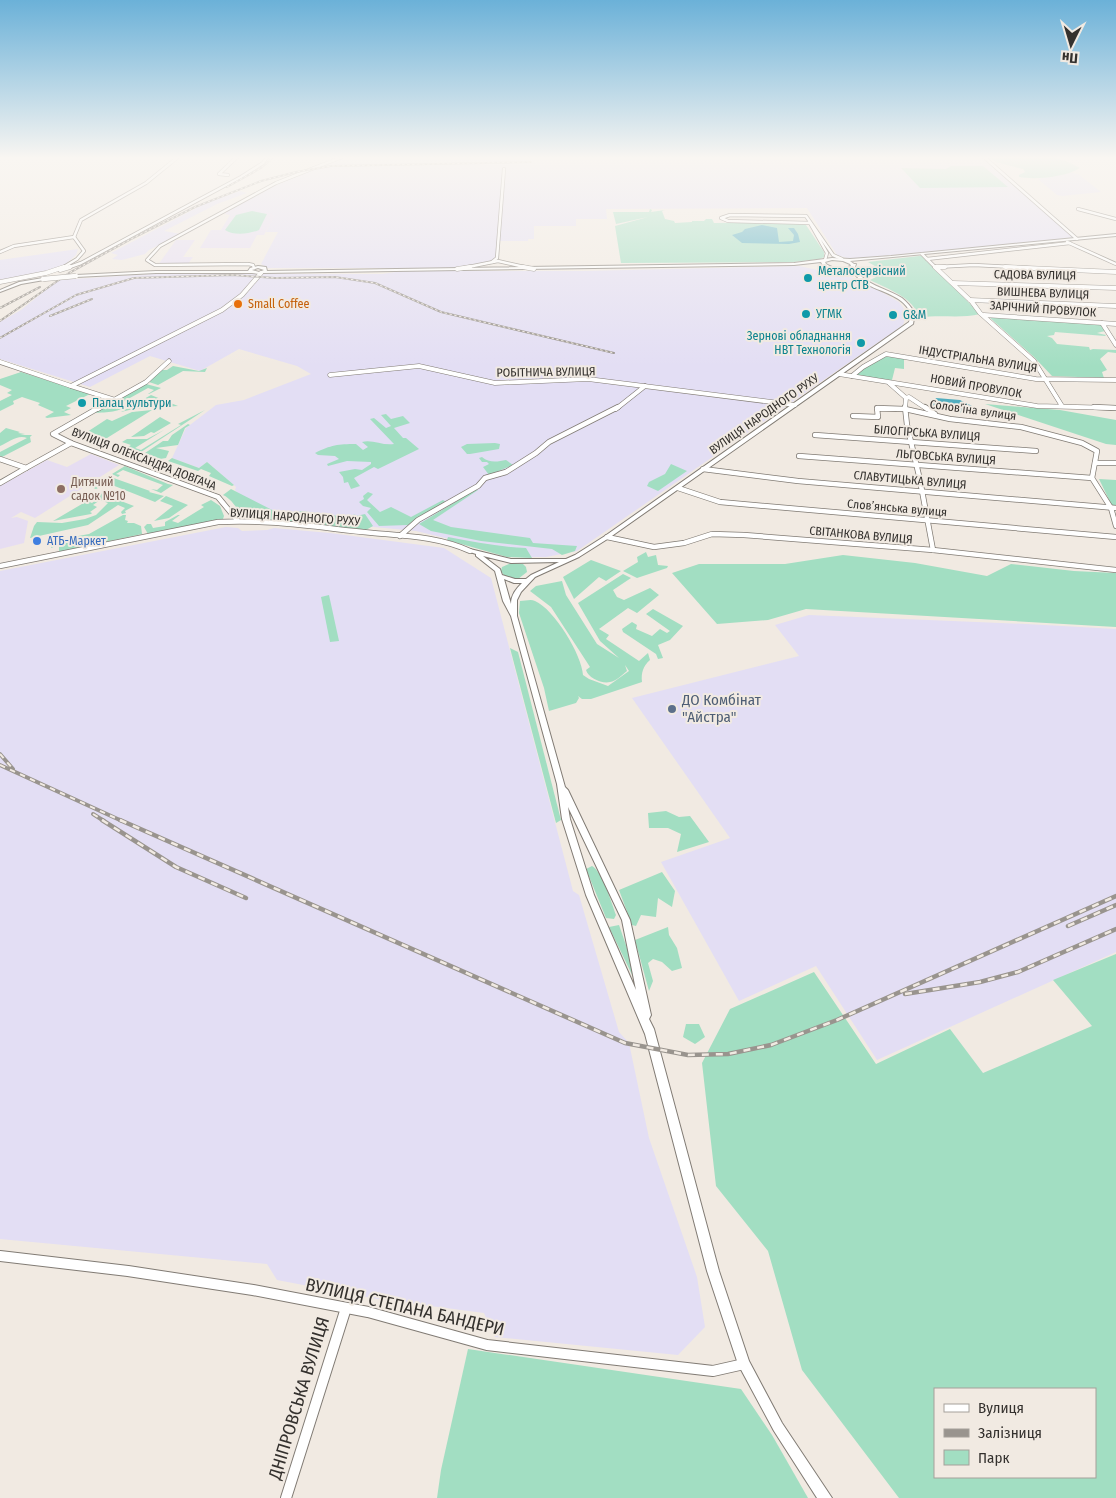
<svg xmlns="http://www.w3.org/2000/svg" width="1116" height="1498" viewBox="0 0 1116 1498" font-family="'Fira Sans Condensed',sans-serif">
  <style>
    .industrial { fill: #e3def4 }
    .education { fill: #e6ddf2 }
    .green { fill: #a2dec2; fill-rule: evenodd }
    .water { fill: #51adbf }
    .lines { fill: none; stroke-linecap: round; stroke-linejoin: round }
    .minor-far3-casing { stroke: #817b74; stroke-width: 4 }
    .minor-far2-casing { stroke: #817b74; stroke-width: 5 }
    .minor-far1-casing { stroke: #817b74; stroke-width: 6 }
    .minor-casing { stroke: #817b74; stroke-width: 12 }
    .major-casing { stroke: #817b74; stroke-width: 2 }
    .minor-far3 { stroke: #fff; stroke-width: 2.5 }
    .minor-far2 { stroke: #fff; stroke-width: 4 }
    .minor-far1 { stroke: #fff; stroke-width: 4.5 }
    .minor { stroke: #fff; stroke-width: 10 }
    .major { fill: #fff; fill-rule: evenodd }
    .rail-far2-casing { stroke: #99948e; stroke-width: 2 }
    .rail-far1-casing { stroke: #99948e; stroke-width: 4 }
    .rail-casing { stroke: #99948e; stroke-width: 4.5 }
    .rail-far2 { stroke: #f1eae2; stroke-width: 1; stroke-dasharray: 2.5; stroke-linecap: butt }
    .rail-far1 { stroke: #f1eae2; stroke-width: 2; stroke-dasharray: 5.5; stroke-linecap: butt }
    .rail { stroke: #f1eae2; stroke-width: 2.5; stroke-dasharray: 7; stroke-linecap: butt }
    .major-bridge-casing { stroke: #817b74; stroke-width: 5.5; stroke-linecap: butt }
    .major-bridge { stroke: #fff; stroke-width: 4.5 }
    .culture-dot { fill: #0f9aa8; stroke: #f1eae2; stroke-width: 2 }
    .food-dot { fill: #e8710a; stroke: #f1eae2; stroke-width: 2 }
    .education-dot { fill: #8d6e63; stroke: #f1eae2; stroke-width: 2 }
    .shop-dot { fill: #3f7fe0; stroke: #f1eae2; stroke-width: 2 }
    .service-dot { fill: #5c6f8a; stroke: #f1eae2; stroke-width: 2 }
    .labels { text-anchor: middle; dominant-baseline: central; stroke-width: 4; stroke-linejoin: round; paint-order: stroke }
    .far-culture-label { font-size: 12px; fill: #0d838f; stroke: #f1eae2; text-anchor: start }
    .far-street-label { font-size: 12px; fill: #34312e; stroke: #f1eae2 }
    .far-food-label { font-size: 12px; fill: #c56008; stroke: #f1eae2; text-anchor: start }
    .far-education-label { font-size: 12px; fill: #785e54; stroke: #f1eae2; text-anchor: start }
    .far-shop-label { font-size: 12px; fill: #366cbe; stroke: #f1eae2; text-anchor: start }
    .service-label { font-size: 15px; fill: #4e5e75; stroke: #f1eae2; text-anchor: start }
    .near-street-label { font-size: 18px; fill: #34312e; stroke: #f1eae2 }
  </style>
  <rect width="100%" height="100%" fill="#f1eae2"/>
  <g class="industrial">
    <path d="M342,157H983L1074,238L850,259L837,255L807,208L606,209L607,219H576V226H534V239H528V241H499L497,258L494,260L459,268H268L261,264L278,232H266L274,216L229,209L271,187Z"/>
    <path d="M1067,172L1078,174L1101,192L1062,196L1057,195L1038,179Z"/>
    <path d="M240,191L247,193L217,204L164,231L181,234L149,250L145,254L122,260L112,259L118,255L111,253L206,203Z"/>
    <path d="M78,249L76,255L60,269L0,281V260Z"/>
    <path d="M799,266L859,279L899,302L907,313L903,325L577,551L546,557H516L487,548L416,531L258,516L235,490L236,487L207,462L199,468L172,458L186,428L216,405L244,400L311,374L297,366L239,349L200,371L150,356L90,387L0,359V322L21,310L58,280L151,274H382L402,271H584Z"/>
    <path d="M226,527L238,528L242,531L267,530L274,528L330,533L444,548L491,578L573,891L579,895L619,1032L629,1043L649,1138L697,1277L705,1327L678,1355L495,1337L484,1313L377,1299L277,1280L267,1264L0,1239V571Z"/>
    <path d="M809,615L1026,624L1116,629V952L877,1060L816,966L739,1001L661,862L730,838L632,698L799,656L775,625Z"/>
  </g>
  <g class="education">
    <path d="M229,209L271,213L274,217L264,235H257L250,248H200L211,230H221L230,215L225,214Z"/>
    <path d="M176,240H195L183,257H193L188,264L158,265Z"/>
    <path d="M91,454L119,465L35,518L21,512L11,518L17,517L28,521L24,543L0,549V486L47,460L67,467Z"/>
  </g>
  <g class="green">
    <path d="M987,157L1055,158L1066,161L1080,168C1066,177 1036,180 1019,177V175L1025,172L1023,169L996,162Z"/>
    <path d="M951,166H983L1008,187L920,188L901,168L946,169Z"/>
    <path d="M650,209L652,210L651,212L665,210L662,211L665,219L674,221L675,223L692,222V221H704L706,219H712L714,223L804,222L824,252V257L820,259L793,262L621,263L615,226L648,217L616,224L613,212H649Z"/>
    <path d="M252,211L267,214L259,230C249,234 234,236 225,230L236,215Z"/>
    <path d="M919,256H923L980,314C960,319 939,314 919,318C914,297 887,289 870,280L876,277L875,266L868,262Z"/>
    <path d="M989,317L1100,323L1105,331L1097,333L1106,335L1105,336L1055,332L1054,335L1047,336L1052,338L1057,344L1089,347L1090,350L1093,349L1116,350V353L1108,352L1100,359L1107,370L1102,372L1104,378L1052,376L1034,357Z"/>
    <path d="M883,355L904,358V369L895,368L892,380L854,376Z"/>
    <path d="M173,366L199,371L207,368L205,372L183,371L158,385L149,382L161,370H167Z"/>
    <path d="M21,372L90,394L66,406L71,408L64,412L71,415L47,418L45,417L54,412L38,405L40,403L22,397L13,401L14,404L0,411V401L12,395L7,393L12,390L0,385V379Z"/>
    <path d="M146,384L161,388L149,394H148L154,390L148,388L119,404L124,407L132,404C116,413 110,412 93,413Z"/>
    <path d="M151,395L178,406L133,409L121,412Z"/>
    <path d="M985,404L1060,410L1116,420V445L1106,444Z"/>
    <path d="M152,410L107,438H105L108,444L98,448L106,443L84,434L107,419L112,421L132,412Z"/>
    <path d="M205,410L141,452L128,447L131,445L122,442L127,439H147L164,430L135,448L141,450L181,425L178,424Z"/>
    <path d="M386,414L391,419L403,416L410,423L394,428L403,438H406L419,449L378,469L374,467L354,478L360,486L351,489L348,482L344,483L343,477L339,472L355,469L362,470L371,464V462L347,461L328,466L327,464L339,459L335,456L318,455L315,453C331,445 338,444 356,444L363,450L368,447L362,442C372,439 383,446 394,444L370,419L374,418L386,428L391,426L381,415Z"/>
    <path d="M160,417L171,423L154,433L151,432L144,436L131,437Z"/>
    <path d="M188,424L190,425L185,428L178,445L156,448L169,451L166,458L160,459L145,453L163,441H168L172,435Z"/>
    <path d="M6,428L20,432L18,433L25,434L20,435H32L30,437L31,442L2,457L0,456V452L27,438C18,434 9,442 0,446V433Z"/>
    <path d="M495,443L500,444L499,449L470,454H467L461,447L467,444Z"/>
    <path d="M482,457C489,463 497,462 506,460L513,465L489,475L483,467L489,464L487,462H482L479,458Z"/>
    <path d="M172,458L199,468L207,462L234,485L232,486L209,476L211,473L201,469L198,471L168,461Z"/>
    <path d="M671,464L687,471L658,491L647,486L649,482L665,474Z"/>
    <path d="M125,466L168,484L173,485L161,493L151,489L157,490L163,485L123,470L116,474L120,475L118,477L112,474Z"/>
    <path d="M108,476L150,491L149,492L164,496L155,502L102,481L94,486L98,488L96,489L91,487Z"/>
    <path d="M1099,479L1116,480V507L1112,506Z"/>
    <path d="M231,489L284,516L288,517L301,511L346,517L356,514L348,518L365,514L373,526L366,530L247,518C237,512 234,500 223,495Z"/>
    <path d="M475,490H478L433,520L451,527L530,538L533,543L577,546L575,551L562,555L552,549L481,541L431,531L419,524Z"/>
    <path d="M368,492L373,494L367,500L380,512L391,507L411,517L443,500L446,502L408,525L379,526L367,512L371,508L363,506L359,502L364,499L363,496Z"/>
    <path d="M100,493L134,506L125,511L126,513L122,514L121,512L125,508L118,505L88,525L30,538L34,526L37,522L62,523L85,519L96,515L108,503L100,500L93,505L97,507L90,512L92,513L91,514L53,521L87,501L92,503L96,500L92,498Z"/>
    <path d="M166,496L188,505L169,518L154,521L173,506L160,501Z"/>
    <path d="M211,500L220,506L224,516L223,519L148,534L144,527L147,524H151L153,528L165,526V522L178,515H180L172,521L178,523L204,507L201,505Z"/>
    <path d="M123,515H126L125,520L128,521L127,523H134L141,526L142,534L59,552V545L51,548L52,544L62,542V539L89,534Z"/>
    <path d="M448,537C475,542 499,547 526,548L532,558L507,557L447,540Z"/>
    <path d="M646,552L648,557L656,555L658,565L668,566L667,568L637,578L623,571L638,562L637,557Z"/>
    <path d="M843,555L915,563L987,576L1011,564L1074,571L1116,573V627L806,609L768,620L717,624L672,573L699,564H785Z"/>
    <path d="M591,560L621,571L606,581L599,577L574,599L563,577Z"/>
    <path d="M511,563L523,564L526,567L527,572L518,579L506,578L501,571L502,567Z"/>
    <path d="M623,574L631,578L613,590L617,597L624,600L650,588L659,595L637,613L628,608L599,629L609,635L606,639L639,661L648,653L650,660C643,666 641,673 642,682L591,699H582L578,696L579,698L576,703L549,711L544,688L519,613L520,601C525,601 531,599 535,601C554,609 582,655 583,675L589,679L608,686L629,671L625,665L627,671C622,675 616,681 610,682C602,684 588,678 586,670L590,667L551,607L530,591L536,586L562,581L566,595L597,644L619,658L600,641L578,603Z"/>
    <path d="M329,595L339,641L330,642L321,597Z"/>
    <path d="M653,609L683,626L670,640L658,645L663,658L658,659L656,654L623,632L622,629L632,622L637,625L636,629L652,636L660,629L667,633L670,631L646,614Z"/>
    <path d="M510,648L518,652L561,820L556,823Z"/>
    <path d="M666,811L679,817L690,816L709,842L677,852L681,834L668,828H649L648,813Z"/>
    <path d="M592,866C602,871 612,904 616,915L614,919L606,918L586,869Z"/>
    <path d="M662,872L675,891L672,907L658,898L656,917L641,915L636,926L632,925L619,890Z"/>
    <path d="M619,925L628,951L635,981L609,927Z"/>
    <path d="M668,927L669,935L677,948L682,968L672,971L662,962L653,959L648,963L653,981L649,991L635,940Z"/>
    <path d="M1116,954V1498H899L802,1370L768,1251L716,1186L702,1063L730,1009L814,972L876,1064L950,1029L983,1073L1092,1026L1053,980ZM935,1389H1095V1477H935Z"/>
    <path d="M686,1024H699L705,1037L695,1044L683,1037Z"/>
    <path d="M468,1349L741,1389L772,1435L808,1498H437L441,1470Z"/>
  </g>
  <g class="water">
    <path d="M762,225L777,228L779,242L793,241L794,235L788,228H794L798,234L800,242L789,244L742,243L732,235L742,232L745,229Z"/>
    <path d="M936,398L960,400L974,407L968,413L940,410L931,404Z"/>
  </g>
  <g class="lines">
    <defs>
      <g id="minor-far3">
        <path d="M984,157L1077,239"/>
        <path d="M228,175L219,174L237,157"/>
        <path d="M1078,209L1116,219"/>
        <path d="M74,237L81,220L146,183L178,157"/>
        <path d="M1067,242L1116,264"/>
        <path d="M0,252L14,246L74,237"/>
        <path d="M922,254L936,268"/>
        <path d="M927,259L1070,243"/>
        <path d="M825,260L827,253L810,223L728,221L721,218L730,215L806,216L833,255L842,259"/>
        <path d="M492,262L497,258L504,169"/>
        <path d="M936,267L974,265L1031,268"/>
        <path d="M62,268L77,259L84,251L74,237"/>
        <path d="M67,268L81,263L241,177L263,163L267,157"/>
        <path d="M254,268L253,265L248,264L155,265L147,260L160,246L276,183L342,157"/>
        <path d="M463,268L498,261L529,268"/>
      </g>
      <g id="minor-far2">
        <path d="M523,267L534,269"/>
        <path d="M935,267L972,302L980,313L1034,361L1062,406"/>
        <path d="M936,267H945"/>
        <path d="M1005,267L1116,272"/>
        <path d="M457,269L470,267"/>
        <path d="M60,270L70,267"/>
        <path d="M0,282L46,273L64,267"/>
        <path d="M953,283L1116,288"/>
        <path d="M970,300L1116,306"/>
        <path d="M984,315L1102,323"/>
        <path d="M1116,324L1102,323L1116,345"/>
        <path d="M0,362L71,386"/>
        <path d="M839,374L1037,406L1116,408"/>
        <path d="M330,375L419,366L495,383L588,379L795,405"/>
        <path d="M852,376L863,367L886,354L1036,379L1116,380"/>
        <path d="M889,383L906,398L905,409"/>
        <path d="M906,398L909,397L927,409"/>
        <path d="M115,400L71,386L222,310L242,295L261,273"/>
        <path d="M98,409L146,382L169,361"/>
        <path d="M616,409L645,386"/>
        <path d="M877,409H896"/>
      </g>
      <g id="minor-far1">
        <path d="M100,407L53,434L71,443L218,497L237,520"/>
        <path d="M905,407L907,425L920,480L933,550"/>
        <path d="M925,407L935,414"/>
        <path d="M1094,407L1116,408"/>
        <path d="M853,416L878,417L877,408L905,409L950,419L1021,427L1082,443L1097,451L1092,478L1111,508L1116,526"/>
        <path d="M815,435L1036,451"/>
        <path d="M799,456L1092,478"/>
        <path d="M0,459L26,468L71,443"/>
        <path d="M1095,463H1116"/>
        <path d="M703,469L798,481L1116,508"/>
        <path d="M0,483L26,468"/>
        <path d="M678,488L720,502L1116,537"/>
        <path d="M400,536L418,520L478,486L485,478L506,472L536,453L549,442L618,407"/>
        <path d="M607,537L654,547L684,543L712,534L744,535L933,550L1116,570"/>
        <path d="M0,566L218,522C271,519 321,528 373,533C407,536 439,537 470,551"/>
      </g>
      <g id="minor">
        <path d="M0,1256L128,1271L253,1290L368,1312L487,1345L713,1371L744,1364"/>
        <path d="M286,1498L346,1308"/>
      </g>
      <g id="major">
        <path d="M1116,234V236L850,261L854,264H856L855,267C862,285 887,288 902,298C907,302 911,307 915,313L913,324L609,538L579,557L535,577L521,592L517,600V616L565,787L568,790L630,920L651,1015L649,1019L654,1029L719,1271L749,1361L782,1423L832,1498H817L774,1431L738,1364L707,1271L645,1034L586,895L562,819L557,784L511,616L503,601L495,571L476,556V554L467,551L470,549L511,559H566L575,555L605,536L909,322L911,313C908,308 905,304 901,301C886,289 860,288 852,269C841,272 832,271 823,266L821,262L794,265L263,273L259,274L252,273H156L76,277L74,276L76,275L156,271H248L250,268L258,266L266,267L267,271L794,263L832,258L850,259L891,256ZM832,260L843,261L850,264L851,266C842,270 834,269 826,264L825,262ZM258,268L264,270L259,272L252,270ZM483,556L511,563L559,562L531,575L526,579H515L502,575L500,569ZM504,579L514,583H522C516,589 511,595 511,604ZM568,807L622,920L636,990L594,895L570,819Z"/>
        <path d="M43,278H44V280L21,284L0,292V290L19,282Z"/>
      </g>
    </defs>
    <use href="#minor-far3" class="minor-far3-casing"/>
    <use href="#minor-far2" class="minor-far2-casing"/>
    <use href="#minor-far1" class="minor-far1-casing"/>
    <use href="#minor" class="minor-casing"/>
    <use href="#major" class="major-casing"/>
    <use href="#minor-far3" class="minor-far3"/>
    <use href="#minor-far2" class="minor-far2"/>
    <use href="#minor-far1" class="minor-far1"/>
    <use href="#minor" class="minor"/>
    <use href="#major" class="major"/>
    <defs>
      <g id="rail-far2">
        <path d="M227,187L261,168L274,157"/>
        <path d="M0,308L40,287"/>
        <path d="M50,316L92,299"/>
        <path d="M0,321L69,273L131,239L195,207L261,181L296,172L331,166L531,162"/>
        <path d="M0,338L76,295L134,278L233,275L275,278L335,277L375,283L441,312L614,353"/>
      </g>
      <g id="rail-far1">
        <path d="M0,754L13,769"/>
        <path d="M0,765L122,821"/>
        <path d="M93,814L104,821"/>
      </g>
      <g id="rail">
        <path d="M102,820L176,867L246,898"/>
        <path d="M120,820L625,1043L688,1055L728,1054L771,1045L837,1020L1116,896"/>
        <path d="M1068,926L1116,905"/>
        <path d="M905,994L980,982L1018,972L1116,929"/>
      </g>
    </defs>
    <use href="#rail-far2" class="rail-far2-casing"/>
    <use href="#rail-far1" class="rail-far1-casing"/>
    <use href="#rail" class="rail-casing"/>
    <use href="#rail-far2" class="rail-far2"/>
    <use href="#rail-far1" class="rail-far1"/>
    <use href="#rail" class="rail"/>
    <defs>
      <path id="major-bridge" d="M43,279L76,276"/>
    </defs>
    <use href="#major-bridge" class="major-bridge-casing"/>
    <use href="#major-bridge" class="major-bridge"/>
  </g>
  <linearGradient id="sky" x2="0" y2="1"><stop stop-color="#6bb1d8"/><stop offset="0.43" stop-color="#f9f6f2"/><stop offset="1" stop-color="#f9f6f2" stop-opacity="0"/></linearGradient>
  <rect width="1116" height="367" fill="url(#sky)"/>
  <g class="culture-dot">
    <circle cx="808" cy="278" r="5"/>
    <circle cx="806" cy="314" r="5"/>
    <circle cx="893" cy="315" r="5"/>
    <circle cx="861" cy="343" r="5"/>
    <circle cx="82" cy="403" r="5"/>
  </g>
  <circle class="food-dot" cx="238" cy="304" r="5"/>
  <circle class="education-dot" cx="61" cy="489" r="5"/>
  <circle class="shop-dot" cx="37" cy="541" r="5"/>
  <circle class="service-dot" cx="672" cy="709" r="5"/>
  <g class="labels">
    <g class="far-culture-label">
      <text x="818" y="271">Металосервісний<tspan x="818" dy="14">центр СТВ</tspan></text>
      <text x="816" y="314">УГМК</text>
      <text x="903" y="315">G&amp;M</text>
      <text x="851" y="336" text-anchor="end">Зернові обладнання<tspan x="851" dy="14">НВТ Технологія</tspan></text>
      <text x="92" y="403">Палац культури</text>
    </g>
    <g class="far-street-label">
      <text transform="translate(1035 275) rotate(1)">САДОВА ВУЛИЦЯ</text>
      <text transform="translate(1043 293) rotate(2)">ВИШНЕВА ВУЛИЦЯ</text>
      <text transform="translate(1043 309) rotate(4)">ЗАРІЧНИЙ ПРОВУЛОК</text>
      <text transform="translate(978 359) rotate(9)">ІНДУСТРІАЛЬНА ВУЛИЦЯ</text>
      <text transform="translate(546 372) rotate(-1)">РОБІТНИЧА ВУЛИЦЯ</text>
      <text transform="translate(976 386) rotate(10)">НОВИЙ ПРОВУЛОК</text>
      <text transform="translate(973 410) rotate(8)">Соловʼїна вулиця</text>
      <text transform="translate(764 414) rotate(-35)">ВУЛИЦЯ НАРОДНОГО РУХУ</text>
      <text transform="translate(927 433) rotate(4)">БІЛОГІРСЬКА ВУЛИЦЯ</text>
      <text transform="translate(946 457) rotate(4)">ЛЬГОВСЬКА ВУЛИЦЯ</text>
      <text transform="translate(144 459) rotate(21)">ВУЛИЦЯ ОЛЕКСАНДРА ДОВГАЧА</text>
      <text transform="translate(910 480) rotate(5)">СЛАВУТИЦЬКА ВУЛИЦЯ</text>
      <text transform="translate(897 508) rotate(5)">Словʼянська вулиця</text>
      <text transform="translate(295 517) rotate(4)">ВУЛИЦЯ НАРОДНОГО РУХУ</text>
      <text transform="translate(861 535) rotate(5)">СВІТАНКОВА ВУЛИЦЯ</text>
    </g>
    <g class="far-food-label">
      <text x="248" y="304">Small Coffee</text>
    </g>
    <g class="far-education-label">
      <text x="71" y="482">Дитячий<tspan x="71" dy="14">садок №10</tspan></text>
    </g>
    <g class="far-shop-label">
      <text x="47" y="541">АТБ-Маркет</text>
    </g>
    <g class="service-label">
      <text x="682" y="700">ДО Комбінат<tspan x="682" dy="17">"Айстра"</tspan></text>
    </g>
    <g class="near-street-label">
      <text transform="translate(405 1307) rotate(13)">ВУЛИЦЯ СТЕПАНА БАНДЕРИ</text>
      <text transform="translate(299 1398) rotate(-73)">ДНІПРОВСЬКА ВУЛИЦЯ</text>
    </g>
  </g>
  <rect x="934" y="1388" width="162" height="90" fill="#f1eae2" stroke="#a5a09a"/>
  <rect x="944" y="1404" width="25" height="8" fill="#ffffff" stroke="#a5a09a"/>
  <text x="978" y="1413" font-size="15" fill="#34312e">Вулиця</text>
  <rect x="944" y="1429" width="25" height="8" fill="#99948e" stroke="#a5a09a"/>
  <text x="978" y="1438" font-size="15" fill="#34312e">Залізниця</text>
  <rect x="944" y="1450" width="25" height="15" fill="#a2dec2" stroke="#a5a09a"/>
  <text x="978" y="1463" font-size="15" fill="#34312e">Парк</text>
  <g transform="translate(1071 45) rotate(185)" stroke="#f1eae2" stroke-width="4" paint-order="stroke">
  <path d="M0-4L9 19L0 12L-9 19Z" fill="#34312e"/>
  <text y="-8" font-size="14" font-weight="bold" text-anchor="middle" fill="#34312e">Пн</text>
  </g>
</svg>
